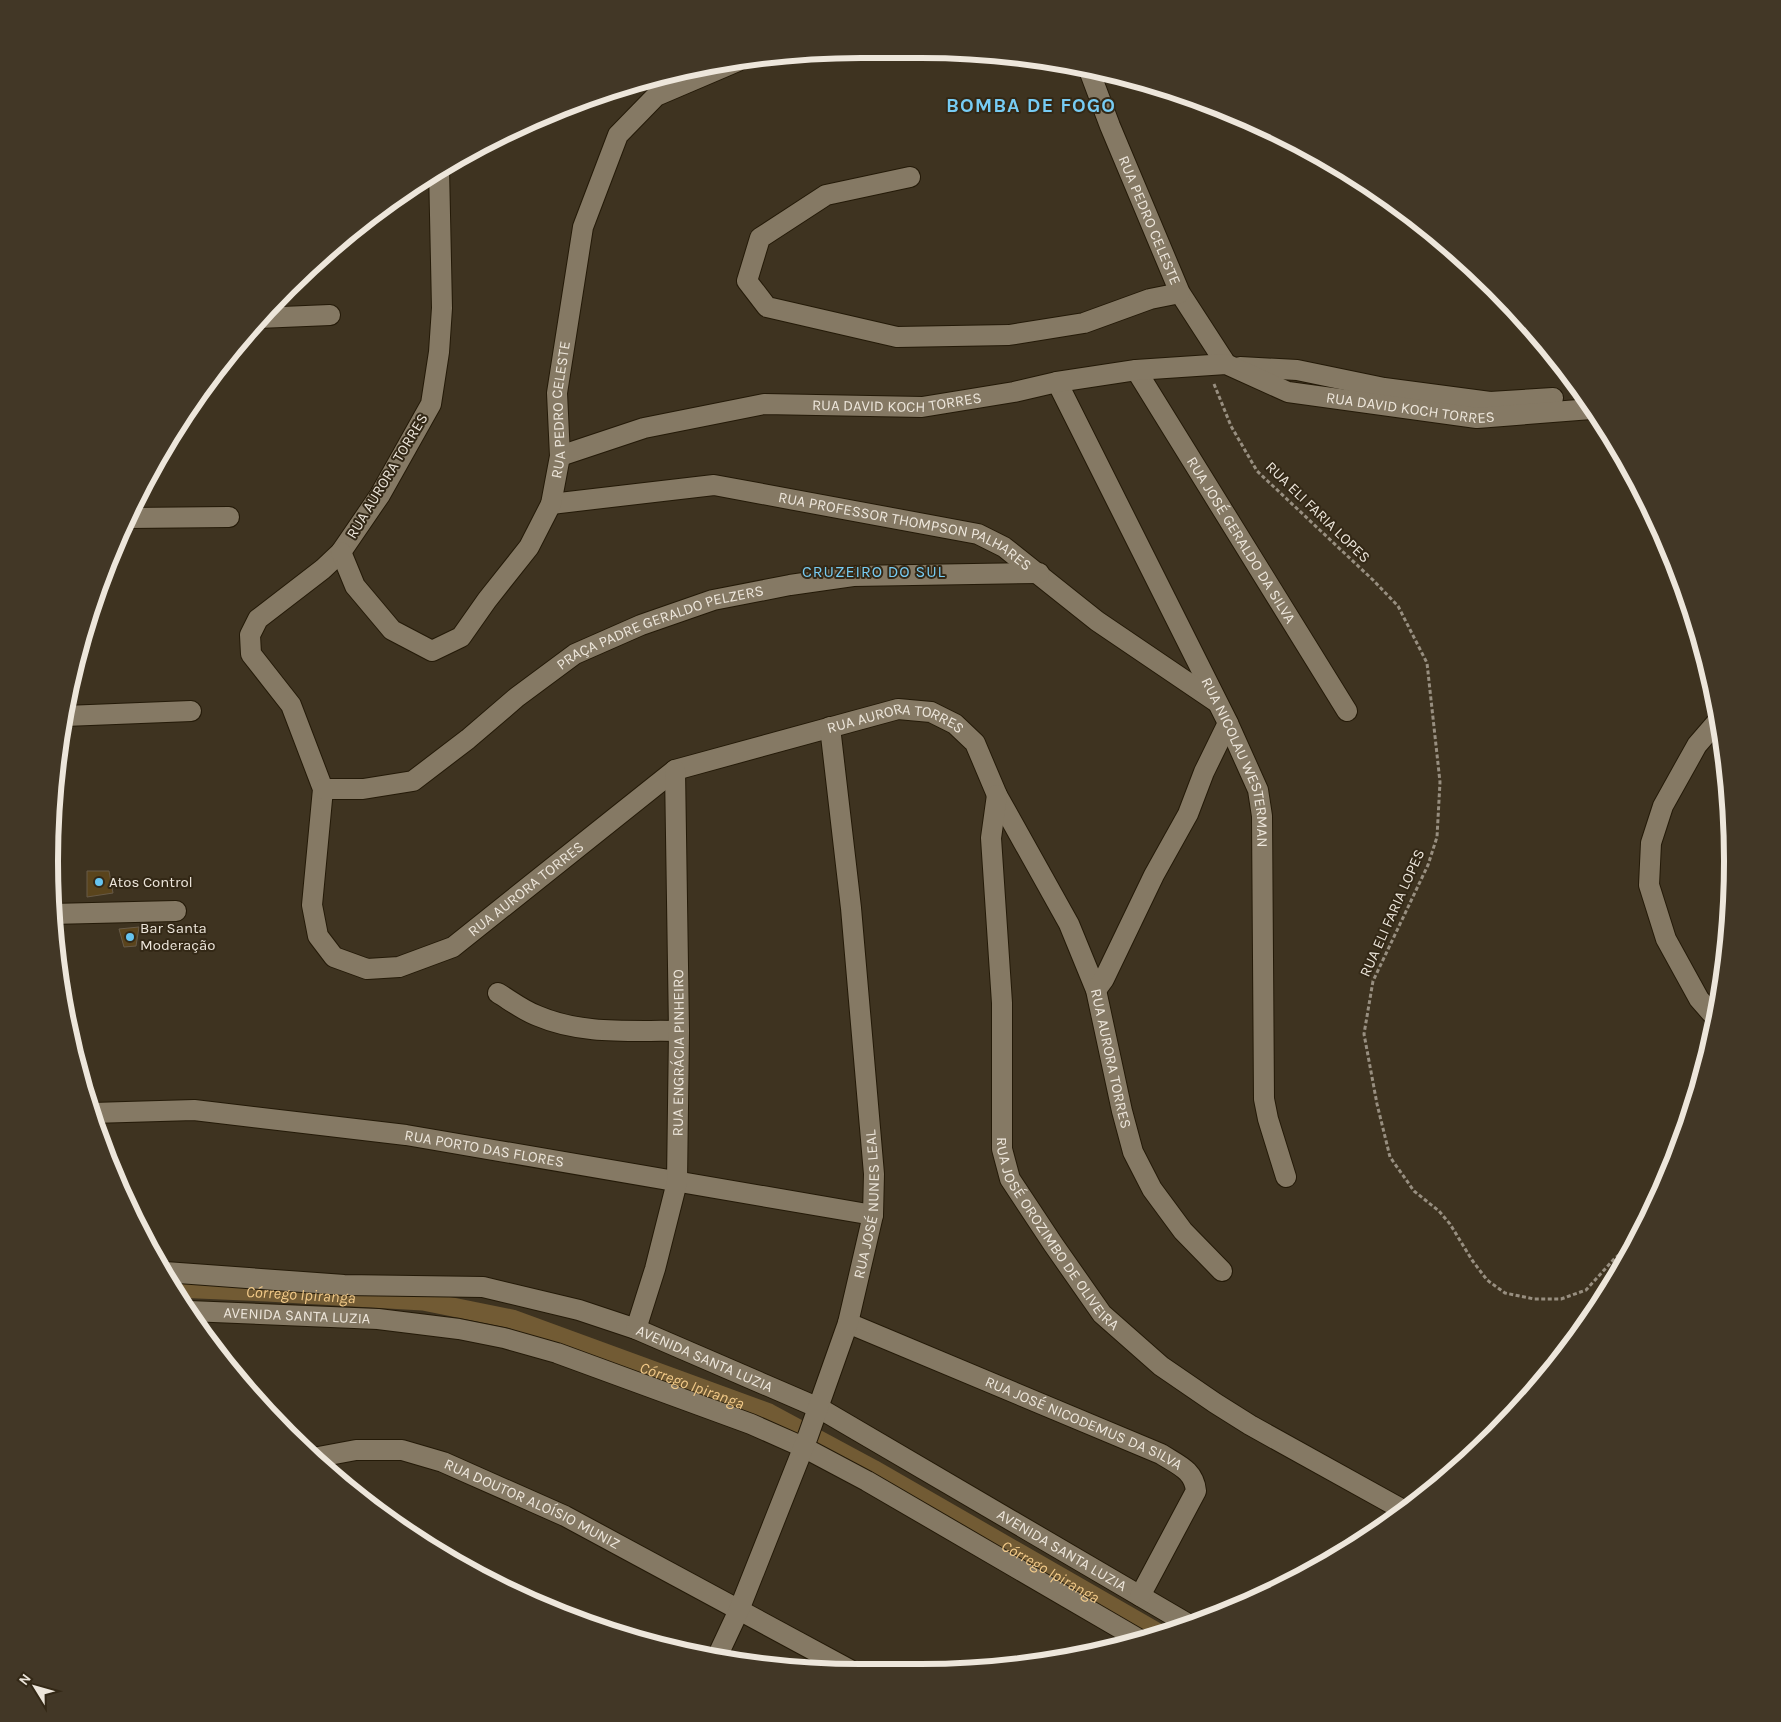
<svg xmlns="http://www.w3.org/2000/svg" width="1781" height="1722" viewBox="0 0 1781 1722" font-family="Karla,sans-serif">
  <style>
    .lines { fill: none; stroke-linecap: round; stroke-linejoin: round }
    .canal { stroke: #725b34; stroke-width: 19 }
    .building { fill: #5a441c; stroke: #675a47 }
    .minor-casing { stroke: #241a08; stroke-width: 22 }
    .path { stroke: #988f80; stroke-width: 3; stroke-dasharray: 4 2.5; stroke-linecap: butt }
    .minor { stroke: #857964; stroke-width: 20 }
    .poi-dot { fill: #66c4ef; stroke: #332816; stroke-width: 2 }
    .labels { text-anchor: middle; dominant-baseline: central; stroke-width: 4; stroke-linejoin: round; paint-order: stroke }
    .street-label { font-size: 15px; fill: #ede6db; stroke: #332816 }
    .poi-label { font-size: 15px; fill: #ede6db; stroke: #332816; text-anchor: start }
    .neighbourhood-label { font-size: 16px; letter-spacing: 1px; fill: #77ccf4; stroke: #332816 }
    .water-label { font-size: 16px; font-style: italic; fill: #f1c988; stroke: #332816 }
    .district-label { font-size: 20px; font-weight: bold; letter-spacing: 1px; fill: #77ccf4; stroke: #332816 }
    .rim { fill: none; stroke: #ede6db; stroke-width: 6 }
  </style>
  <rect width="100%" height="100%" fill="#3e3320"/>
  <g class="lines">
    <path class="canal" id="s1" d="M175,1288L267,1292L423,1301L512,1319L769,1413L873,1469L1160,1634"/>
  </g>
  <g class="building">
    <path d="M87,871H109L113,893L87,897Z"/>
    <path d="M139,927L136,946L124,947L119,929Z"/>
  </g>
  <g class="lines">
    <defs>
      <g id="minor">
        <path id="s2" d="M1089,70L1110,126L1180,293L1226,364"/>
        <path id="s3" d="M439,168L442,308L439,352L431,404L380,495L341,552L323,569L258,619L250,635L251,654L291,705L323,789L312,905L318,936L334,957L367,969L399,967L453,947L675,770L898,709L931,712L955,724L975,743L997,795L1069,924L1096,990L1122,1111L1133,1152L1152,1189L1183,1231L1222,1271"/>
        <path d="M910,177L826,195L760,238L747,281L767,307L897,337L1009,335L1084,323L1150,299L1180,293"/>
        <path d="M258,318L330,315"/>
        <path d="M1240,367L1297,370L1384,388L1490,402L1553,398"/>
        <path id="s4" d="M1136,370L1347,711"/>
        <path id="s5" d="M1057,382L1228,723L1258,790L1262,816L1264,1099L1268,1119L1286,1177"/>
        <path id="s6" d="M560,456L644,428L764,404L922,407L1014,392L1057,382L1136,370L1226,364L1288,392L1477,418L1591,409"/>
        <path id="s7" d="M551,504L714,485L978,534L1004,547L1097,621L1215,701"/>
        <path d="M129,518L229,517"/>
        <path id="s8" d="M341,552L355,586L392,630L432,651L461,637L487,600L529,547L551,504L560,456L557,393L583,227L618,135L656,96L738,61"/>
        <path d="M65,716L191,711"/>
        <path id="s9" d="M323,789H363L413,781L468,739L517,697L575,654L641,625L713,600L790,585L853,576L1039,573"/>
        <path id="s10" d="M997,795L991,838L1002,1003V1149L1010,1179L1053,1244L1102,1314L1161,1366L1215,1403L1250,1425L1405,1511"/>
        <path d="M51,914L176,911"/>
        <path d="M1096,990L1104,979L1154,875L1188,814L1204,772L1228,723"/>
        <path d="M498,993C511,1001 524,1011 538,1016C582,1035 632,1030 679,1031"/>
        <path d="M1714,1016L1699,999L1666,939L1649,885L1651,843L1663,806L1697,745L1716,723"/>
        <path id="s11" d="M92,1113L194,1110L406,1135L873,1215"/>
        <path id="s12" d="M165,1272L344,1285L483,1287L579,1310L636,1329L819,1408L1188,1624"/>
        <path id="s13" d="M189,1311L378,1319L459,1329L504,1338L557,1353L751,1424L803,1447L867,1481L1142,1641"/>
        <path id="s14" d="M848,1323L1161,1454C1178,1465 1194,1470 1196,1491L1140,1596"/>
        <path id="s15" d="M636,1329L655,1269L677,1182L679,1031L675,770"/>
        <path id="s16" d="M313,1458L356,1450H402L443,1462L565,1516L852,1671"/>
        <path id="s17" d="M717,1657L739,1610L808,1436L848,1323L873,1215L874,1174L851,908L830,727"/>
      </g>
    </defs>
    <use href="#minor" class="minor-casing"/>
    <path class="path" d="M1214,384L1231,426L1257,471L1373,580L1398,606L1427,663L1440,782L1437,837L1428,865L1373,981L1364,1034L1377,1104L1390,1157L1414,1191L1439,1211L1450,1224L1472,1260L1487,1280L1505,1293L1534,1299H1561L1586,1290L1615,1258L1634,1243"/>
    <use href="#minor" class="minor"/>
  </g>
  <g class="poi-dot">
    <circle cx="99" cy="882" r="5"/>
    <circle cx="130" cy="937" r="5"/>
  </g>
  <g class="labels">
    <g class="street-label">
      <text stroke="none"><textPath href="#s2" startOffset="162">RUA PEDRO CELESTE</textPath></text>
      <text stroke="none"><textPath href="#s6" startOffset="344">RUA DAVID KOCH TORRES</textPath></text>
      <text stroke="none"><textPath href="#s6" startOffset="868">RUA DAVID KOCH TORRES</textPath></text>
      <text stroke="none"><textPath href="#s8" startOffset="428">RUA PEDRO CELESTE</textPath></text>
      <text transform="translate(387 476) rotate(-59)">RUA AURORA TORRES</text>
      <text transform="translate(1318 512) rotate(44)">RUA ELI FARIA LOPES</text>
      <text stroke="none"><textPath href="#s7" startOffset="362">RUA PROFESSOR THOMPSON PALHARES</textPath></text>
      <text stroke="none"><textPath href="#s4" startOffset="200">RUA JOSÉ GERALDO DA SILVA</textPath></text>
      <text stroke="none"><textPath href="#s9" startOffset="386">PRAÇA PADRE GERALDO PELZERS</textPath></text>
      <text stroke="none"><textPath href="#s3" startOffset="1521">RUA AURORA TORRES</textPath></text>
      <text stroke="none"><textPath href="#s5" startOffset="422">RUA NICOLAU WESTERMAN</textPath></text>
      <text stroke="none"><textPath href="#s3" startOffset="1101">RUA AURORA TORRES</textPath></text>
      <text transform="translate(1392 913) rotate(-66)">RUA ELI FARIA LOPES</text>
      <text stroke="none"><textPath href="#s15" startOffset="282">RUA ENGRÁCIA PINHEIRO</textPath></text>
      <text stroke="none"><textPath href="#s3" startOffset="1956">RUA AURORA TORRES</textPath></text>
      <text stroke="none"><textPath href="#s11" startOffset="395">RUA PORTO DAS FLORES</textPath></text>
      <text stroke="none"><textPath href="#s17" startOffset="480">RUA JOSÉ NUNES LEAL</textPath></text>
      <text stroke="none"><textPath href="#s10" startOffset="456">RUA JOSÉ OROZIMBO DE OLIVEIRA</textPath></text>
      <text stroke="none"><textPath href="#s13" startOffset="108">AVENIDA SANTA LUZIA</textPath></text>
      <text stroke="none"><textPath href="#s12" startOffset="552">AVENIDA SANTA LUZIA</textPath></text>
      <text stroke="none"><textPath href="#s14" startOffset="256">RUA JOSÉ NICODEMUS DA SILVA</textPath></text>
      <text stroke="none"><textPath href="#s16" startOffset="231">RUA DOUTOR ALOÍSIO MUNIZ</textPath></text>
      <text stroke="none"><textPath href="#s12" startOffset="958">AVENIDA SANTA LUZIA</textPath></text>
    </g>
    <g class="poi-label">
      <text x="109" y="882">Atos Control</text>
      <text x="140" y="928">Bar Santa<tspan x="140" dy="17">Moderação</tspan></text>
    </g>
    <g class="neighbourhood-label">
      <text x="874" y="571">CRUZEIRO DO SUL</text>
    </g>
    <g class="water-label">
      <text stroke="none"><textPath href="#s1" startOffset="126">Córrego Ipiranga</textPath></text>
      <text stroke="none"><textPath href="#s1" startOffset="531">Córrego Ipiranga</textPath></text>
      <text stroke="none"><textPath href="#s1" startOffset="936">Córrego Ipiranga</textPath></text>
    </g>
    <g class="district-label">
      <text x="1031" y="105">BOMBA DE FOGO</text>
    </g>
  </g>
  <path d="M0 0H1781V1722H0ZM861 58H921A803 803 0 0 1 1724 861V861A803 803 0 0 1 921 1664H861A803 803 0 0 1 58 861V861A803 803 0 0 1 861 58Z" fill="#423726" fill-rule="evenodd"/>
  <path class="rim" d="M861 58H921A803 803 0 0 1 1724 861V861A803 803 0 0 1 921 1664H861A803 803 0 0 1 58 861V861A803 803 0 0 1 861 58Z"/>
  <g transform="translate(35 1687) rotate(307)" stroke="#332816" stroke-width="4" paint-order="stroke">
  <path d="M0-4L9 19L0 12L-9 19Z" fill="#ede6db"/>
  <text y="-8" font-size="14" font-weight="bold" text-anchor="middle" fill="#ede6db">N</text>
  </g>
</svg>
